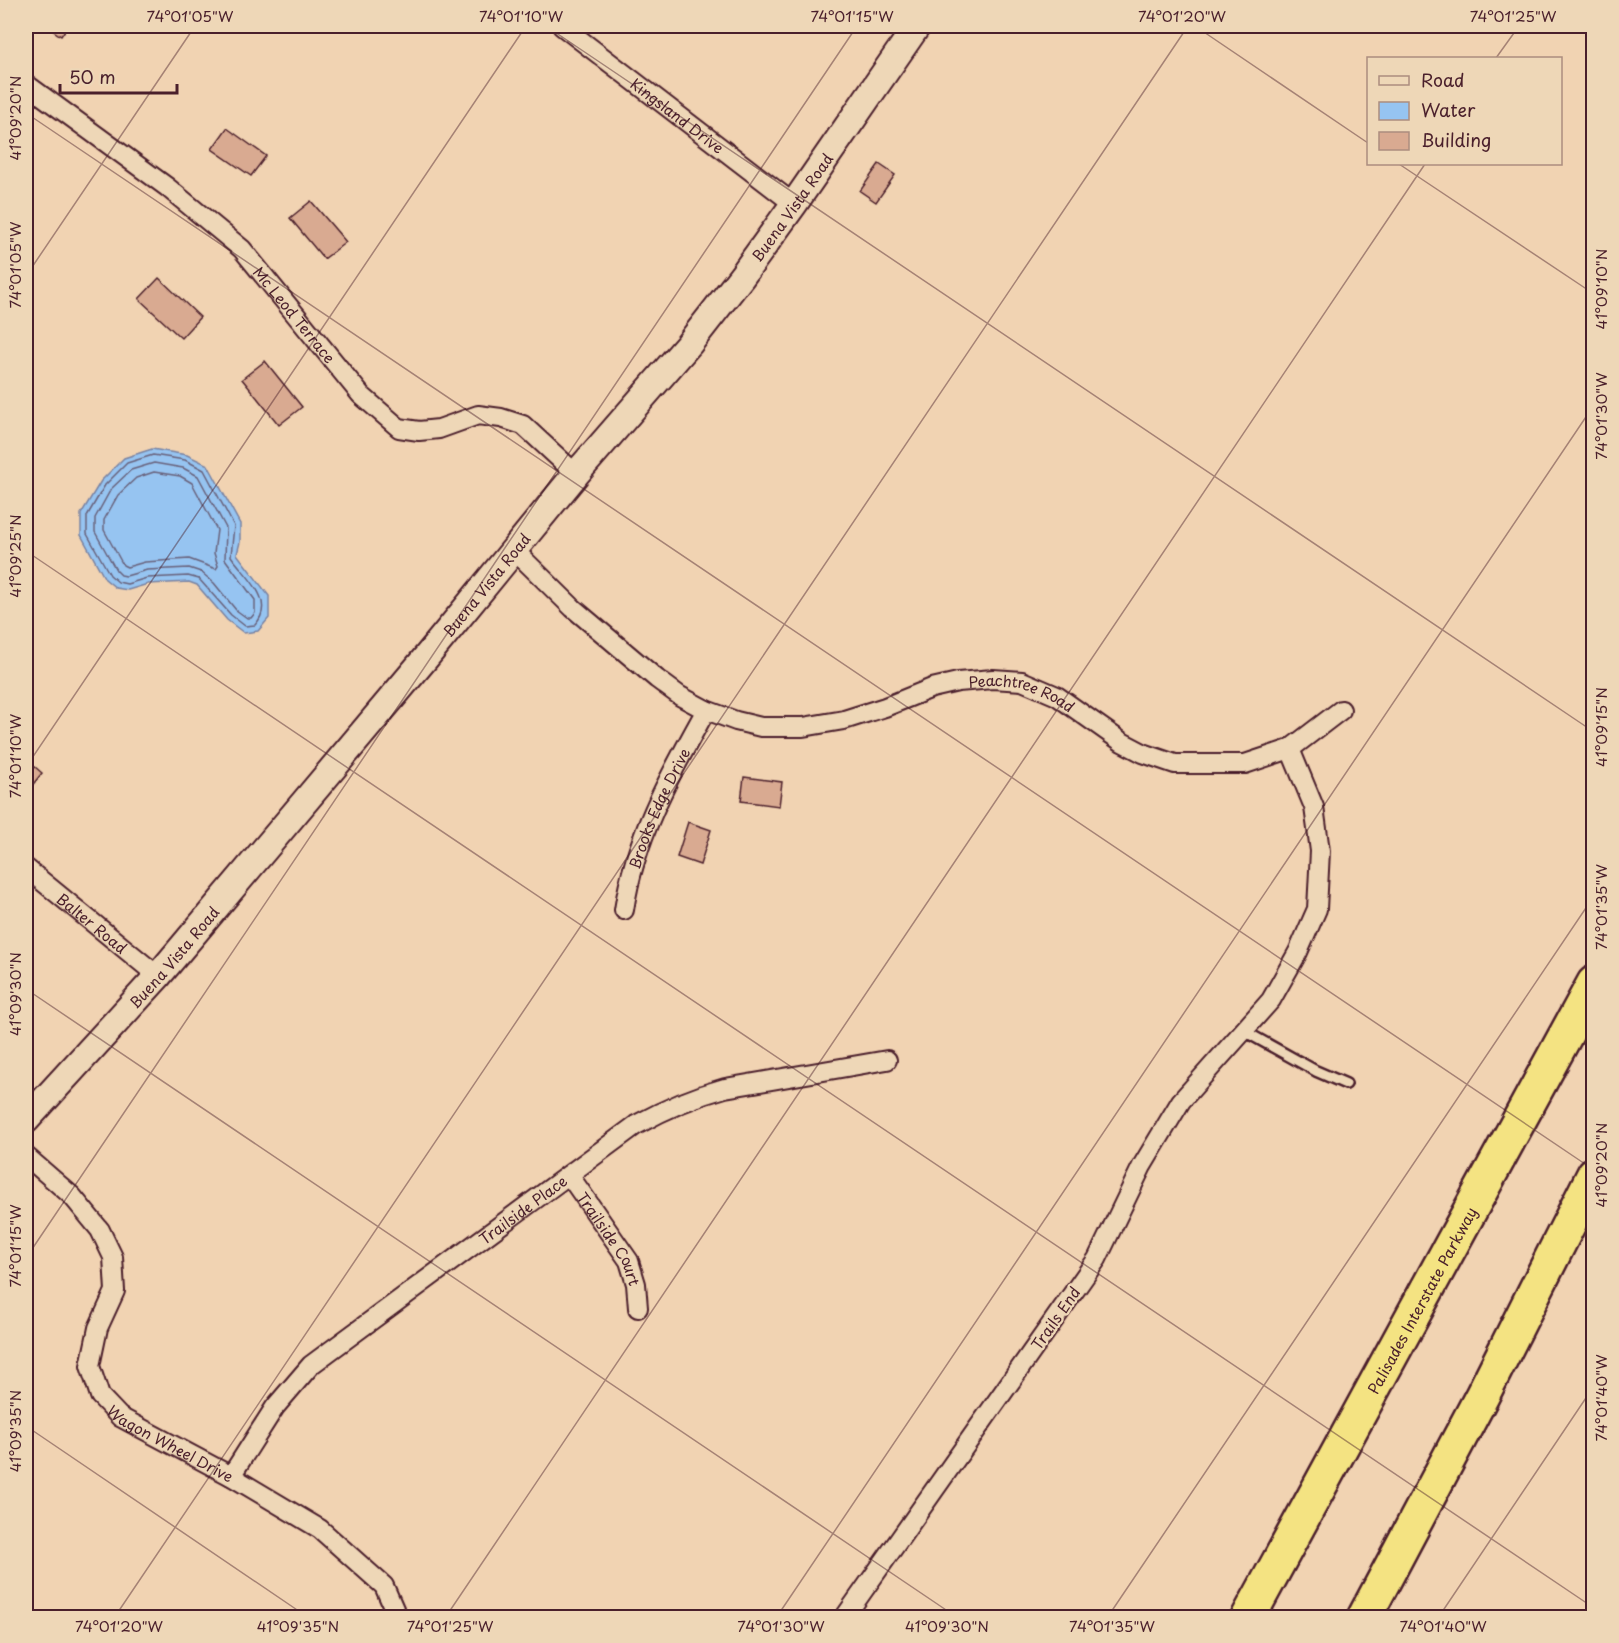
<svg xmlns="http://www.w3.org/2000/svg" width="1619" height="1643" viewBox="0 0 1619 1643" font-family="'Playpen Sans',sans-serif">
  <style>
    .water { fill: #96c4f1; stroke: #7882a2; stroke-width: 1.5 }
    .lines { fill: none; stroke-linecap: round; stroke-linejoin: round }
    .shore { stroke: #68617a; stroke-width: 1.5 }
    .building { fill: #d9aa91; stroke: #4a1f2b; stroke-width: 1.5 }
    .lane-casing { stroke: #4a1f2b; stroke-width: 14 }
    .street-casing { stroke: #4a1f2b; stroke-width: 22 }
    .secondary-casing { stroke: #4a1f2b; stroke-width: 30 }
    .highway-casing { stroke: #4a1f2b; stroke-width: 38 }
    .lane { stroke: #eed7b7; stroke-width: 9 }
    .street { stroke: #eed7b7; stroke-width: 18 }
    .secondary { stroke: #eed7b7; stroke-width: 26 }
    .highway { stroke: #f4e382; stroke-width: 33 }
    .ticks { fill: none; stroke: #4a1f2b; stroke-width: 1.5; stroke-opacity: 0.45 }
    .labels { text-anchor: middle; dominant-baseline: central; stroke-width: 4.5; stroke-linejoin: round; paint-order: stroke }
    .street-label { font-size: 15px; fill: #4a1f2b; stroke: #eed7b7 }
    .neatline { fill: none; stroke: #4a1f2b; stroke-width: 2 }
    .ticks-label { font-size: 15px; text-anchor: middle; fill: #4a1f2b }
  </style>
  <rect width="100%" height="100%" fill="#f1d3b2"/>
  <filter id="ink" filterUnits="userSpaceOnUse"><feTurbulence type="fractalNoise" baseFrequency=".0167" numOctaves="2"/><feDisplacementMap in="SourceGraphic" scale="12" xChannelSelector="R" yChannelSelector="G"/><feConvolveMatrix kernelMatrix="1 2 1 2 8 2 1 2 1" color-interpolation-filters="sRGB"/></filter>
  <g filter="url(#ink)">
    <path class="water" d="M152,449L187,455L208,465L240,524V542L237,554L269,596V618L258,631L244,633L227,620L197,585L189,582L148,584L128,590L116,588L105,579L81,535V514L101,481L124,458Z"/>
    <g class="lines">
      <g class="shore">
        <path d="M153,455L185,460L204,470L234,526L231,556C246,577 277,601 255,625L245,626L231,615L199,579L188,576L147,578L127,584L118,582L110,575L87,534V516L105,485L127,463Z"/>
        <path d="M154,463L183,468L198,476L226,528L225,559L255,600V613L251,618H247L236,610L214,583L201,572L189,568L147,570L126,576L121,575L116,570L95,532V518L111,489L131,470Z"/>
        <path d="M154,472L180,476L192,483L217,530L214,553L218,566L216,569L189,559L145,562L127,567L123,565L104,530V520L118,495L136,478Z"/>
      </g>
    </g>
    <g class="building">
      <path d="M46,26H68L61,36Z"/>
      <path d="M227,128L266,156L251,176L212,149Z"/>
      <path d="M879,164L895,175L876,202L860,191Z"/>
      <path d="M311,201L346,242L324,259L290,218Z"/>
      <path d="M159,278L200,317L181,338L139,299Z"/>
      <path d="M265,361L302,407L279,425L242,379Z"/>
      <path d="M26,759L42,773L26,793Z"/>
      <path d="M744,777L782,782L779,806L741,801Z"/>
      <path d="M688,822L711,830L700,865L677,857Z"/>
    </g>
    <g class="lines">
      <defs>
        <path id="lane" d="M1244,1031L1316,1071L1346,1084"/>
        <g id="street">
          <path id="s1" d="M562,26L794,204"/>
          <path id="s2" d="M26,84L167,187L242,249L361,395L399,428L419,431L439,429L478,415L501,418L523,425L576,474"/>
          <path id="s3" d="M514,550L573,608L657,679L680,696L706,710L736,721L761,727H803L844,720L885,707L932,688L958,682L993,679L1022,681L1057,696L1122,742L1143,753L1175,764H1245L1290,749L1314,807L1320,851L1317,909L1298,952L1271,1000L1181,1101L1142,1166L1097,1259L844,1618"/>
          <path d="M1290,749L1341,710"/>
          <path id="s4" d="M26,868L158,976"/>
          <path id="s5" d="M624,910C635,836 670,775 706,710"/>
          <path id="s6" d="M26,1156L72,1196L100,1230L113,1257L115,1291L98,1328L90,1366L100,1396L120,1417L231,1476L320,1529L384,1586L398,1618"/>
          <path id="s7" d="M569,1175L629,1261L636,1284L638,1308"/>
          <path id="s8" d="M231,1476L275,1407L311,1365L636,1125C665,1109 692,1097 725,1088L887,1060"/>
        </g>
        <g id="secondary">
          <path id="s9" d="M26,1120L158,976L423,661L576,474L689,344L742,276L794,204L917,26"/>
        </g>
        <g id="highway">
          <path id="s10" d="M1248,1618L1594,983"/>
          <path d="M1364,1618L1482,1396L1594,1174"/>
        </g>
      </defs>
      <use href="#lane" class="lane-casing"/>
      <use href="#street" class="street-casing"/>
      <use href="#secondary" class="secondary-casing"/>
      <use href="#highway" class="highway-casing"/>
      <use href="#lane" class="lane"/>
      <use href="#street" class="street"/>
      <use href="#secondary" class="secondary"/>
      <use href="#highway" class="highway"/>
    </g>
  </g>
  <path class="ticks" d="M546,26L1594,732M1195,26L1368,143M1496,58L1519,26M26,113L1594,1170M1399,164L1594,294M26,276L195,26M26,551L1594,1608M26,767L526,26M26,989L958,1618M26,1258L857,26M26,1426L309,1618M114,1618L1188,26M445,1618L1425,164M776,1618L1594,405M1107,1618L1594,896M1438,1618L1594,1386"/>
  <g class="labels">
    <g class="street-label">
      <text stroke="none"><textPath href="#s1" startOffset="146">Kingsland Drive</textPath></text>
      <text stroke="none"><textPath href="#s9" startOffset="1192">Buena Vista Road</textPath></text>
      <text stroke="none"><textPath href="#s2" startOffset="356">Mc Leod Terrace</textPath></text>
      <text stroke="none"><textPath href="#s9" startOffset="706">Buena Vista Road</textPath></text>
      <text stroke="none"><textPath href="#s3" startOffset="579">Peachtree Road</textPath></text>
      <text stroke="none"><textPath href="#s5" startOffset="108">Brooks Edge Drive</textPath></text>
      <text stroke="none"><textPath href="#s4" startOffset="86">Balter Road</textPath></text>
      <text stroke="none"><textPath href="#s9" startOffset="220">Buena Vista Road</textPath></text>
      <text stroke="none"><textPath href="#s8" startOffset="400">Trailside Place</textPath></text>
      <text stroke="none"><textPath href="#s7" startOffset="76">Trailside Court</textPath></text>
      <text stroke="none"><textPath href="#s10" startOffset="362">Palisades Interstate Parkway</textPath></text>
      <text transform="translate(1055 1318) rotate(-55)">Trails End</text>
      <text stroke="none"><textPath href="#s6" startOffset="366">Wagon Wheel Drive</textPath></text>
    </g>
  </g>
  <rect width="1619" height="1643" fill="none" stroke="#eed7b7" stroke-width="66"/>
  <rect x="1367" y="57" width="195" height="108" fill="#eed7b7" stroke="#ac8d7f" stroke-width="1.5"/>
  <rect x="1379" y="76" width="30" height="9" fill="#eed7b7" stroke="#ac8d7f" stroke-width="1.5"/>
  <text x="1421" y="87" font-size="18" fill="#4a1f2b">Road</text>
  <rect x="1379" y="102" width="30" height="18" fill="#96c4f1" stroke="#ac8d7f" stroke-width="1.5"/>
  <text x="1421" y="117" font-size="18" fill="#4a1f2b">Water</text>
  <rect x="1379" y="132" width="30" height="18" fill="#d9aa91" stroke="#ac8d7f" stroke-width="1.5"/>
  <text x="1421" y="147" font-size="18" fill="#4a1f2b">Building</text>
  <path d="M60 84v9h117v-9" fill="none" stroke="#4a1f2b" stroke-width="3"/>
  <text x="69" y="84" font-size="18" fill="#4a1f2b" stroke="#eed7b7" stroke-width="4.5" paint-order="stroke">50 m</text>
  <rect x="33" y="33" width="1553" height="1577" class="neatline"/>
  <g class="ticks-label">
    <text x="190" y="22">74°01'05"W</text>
    <text x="521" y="22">74°01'10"W</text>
    <text x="852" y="22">74°01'15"W</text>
    <text x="1182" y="22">74°01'20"W</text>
    <text x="1513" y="22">74°01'25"W</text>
    <text transform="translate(16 118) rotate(-90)" y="5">41°09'20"N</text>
    <text transform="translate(16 265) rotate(-90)" y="5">74°01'05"W</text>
    <text transform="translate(1602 289) rotate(-90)" y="5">41°09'10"N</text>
    <text transform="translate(1602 416) rotate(-90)" y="5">74°01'30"W</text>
    <text transform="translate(16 556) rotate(-90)" y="5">41°09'25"N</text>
    <text transform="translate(1602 727) rotate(-90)" y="5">41°09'15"N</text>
    <text transform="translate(16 756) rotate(-90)" y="5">74°01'10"W</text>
    <text transform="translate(1602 907) rotate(-90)" y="5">74°01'35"W</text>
    <text transform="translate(16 994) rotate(-90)" y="5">41°09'30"N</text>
    <text transform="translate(1602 1165) rotate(-90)" y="5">41°09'20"N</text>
    <text transform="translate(16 1246) rotate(-90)" y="5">74°01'15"W</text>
    <text transform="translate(1602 1398) rotate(-90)" y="5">74°01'40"W</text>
    <text transform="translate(16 1431) rotate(-90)" y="5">41°09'35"N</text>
    <text x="119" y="1632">74°01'20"W</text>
    <text x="298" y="1632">41°09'35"N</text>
    <text x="450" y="1632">74°01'25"W</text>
    <text x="781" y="1632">74°01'30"W</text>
    <text x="947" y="1632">41°09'30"N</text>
    <text x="1112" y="1632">74°01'35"W</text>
    <text x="1443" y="1632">74°01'40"W</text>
  </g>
</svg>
